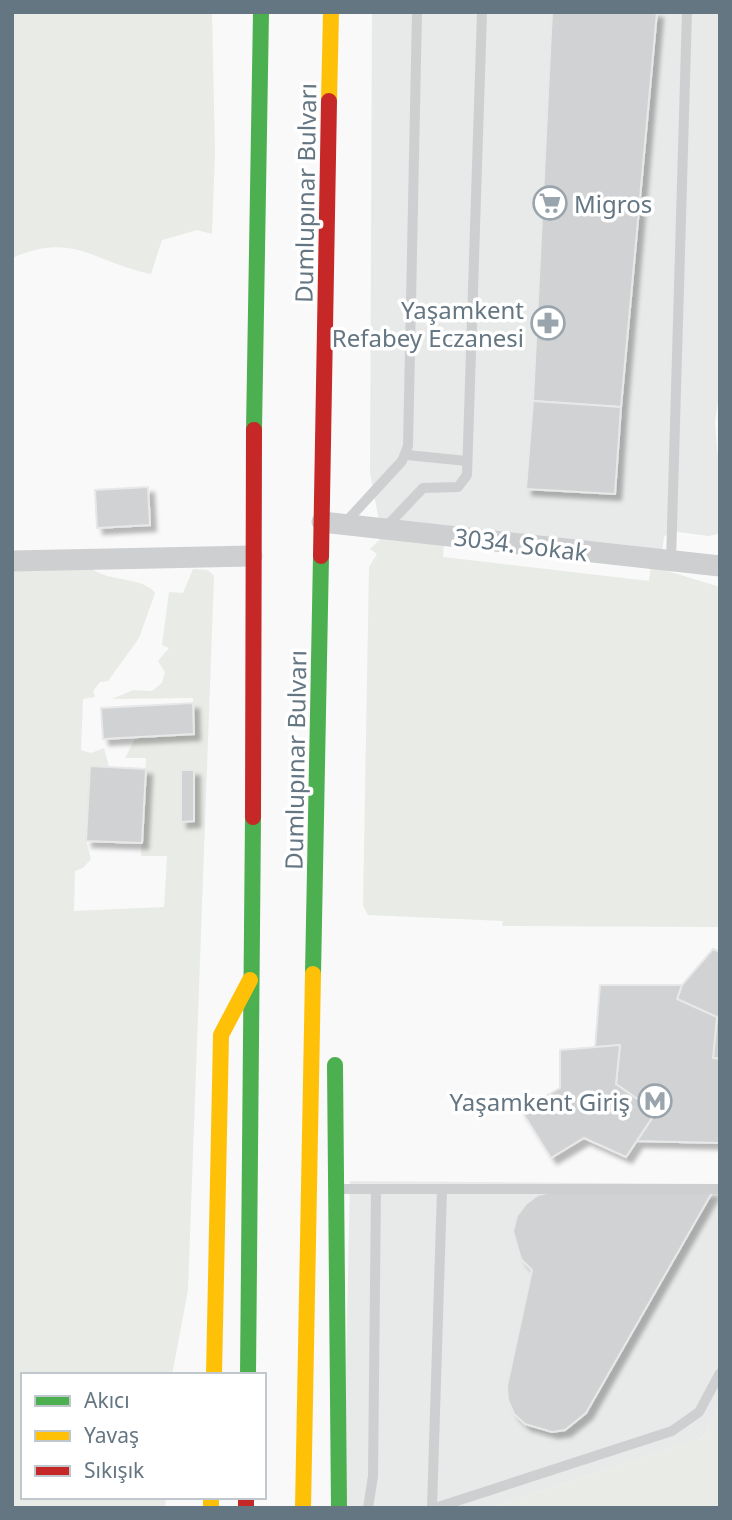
<svg xmlns="http://www.w3.org/2000/svg" width="732" height="1520" viewBox="0 0 732 1520" font-family="'Noto Sans',sans-serif">
  <style>
    .built { fill: #e8e9e9 }
    .green { fill: #e8ebe6 }
    .building { fill: #d0d2d3; stroke: #e8e8e8; stroke-width: 2; filter: url(#shadow) }
    .lines { fill: none; stroke-linecap: round; stroke-linejoin: round }
    .lane { stroke: #cecfd0; stroke-width: 10 }
    .street { stroke: #cecfd0; stroke-width: 21 }
    .fast { stroke: #4caf50; stroke-width: 16 }
    .slow { stroke: #ffc107; stroke-width: 16 }
    .jam { stroke: #c62828; stroke-width: 16 }
    .labels { text-anchor: middle; dominant-baseline: central; stroke-width: 7; stroke-linejoin: round; paint-order: stroke }
    .street-label { font-size: 24px; fill: #657683; stroke: #fff }
    .poi-label { font-size: 24px; fill: #657683; stroke: #fff; text-anchor: end }
  </style>
  <defs>
    <filter id="shadow"><feDropShadow dx="6" dy="6" stdDeviation="2" flood-color="#0004"/></filter>
  </defs>
  <rect width="100%" height="100%" fill="#f9f9f9"/>
  <g class="built">
    <path d="M372,12H720V389L715,422L720,483L718,534L709,536L670,531L664,537L660,568L382,537L370,473Z"/>
    <path d="M350,1181L720,1184V1406L701,1439L488,1508H343Z"/>
  </g>
  <g class="green">
    <path d="M12,12H212L215,153L212,234L197,230L162,240L151,274C92,262 75,231 12,258Z"/>
    <path d="M382,537L444,542L443,557L649,581L651,566L720,587V927L502,926L503,921L368,915L363,906L369,567L377,554L370,549Z"/>
    <path d="M92,569C112,583 142,576 155,593L139,638L108,681L100,682L93,691L95,697L83,699L81,750L91,753L104,748L109,767H90L86,841L91,859L83,868L75,871L74,911L164,907L167,856H141L146,758H125L136,737L194,734L193,698L112,699L133,690L152,691L162,683L165,672L158,661L169,648L162,645L169,592L183,593L193,569L208,570L214,576L188,1290L172,1375H23V1497H166L165,1508H12V571Z"/>
    <path d="M720,1406V1508H488L701,1439Z"/>
  </g>
  <g class="building">
    <path d="M552,12H657L621,407L533,401Z"/>
    <path d="M533,401L621,407L615,494L526,489Z"/>
    <path d="M148,487L150,525L97,528L95,490Z"/>
    <path d="M193,703L194,734L103,739L101,708Z"/>
    <path d="M90,766L146,769L142,843L86,841Z"/>
    <path d="M181,770H194V821L181,822Z"/>
    <path d="M713,949L720,952V1059L713,1058L717,1017L677,999L682,985Z"/>
    <path d="M600,985H682L677,999L717,1017L713,1058L720,1059V1143L637,1141L656,1112L616,1084L620,1045L595,1047Z"/>
    <path d="M620,1045L616,1084L656,1112L626,1157L584,1138L551,1158L521,1110L560,1088V1050Z"/>
    <path d="M713,1191L586,1413L565,1430L552,1432L525,1424L514,1414L508,1400L507,1386L532,1270L521,1259L513,1231L517,1216L526,1204L538,1195L552,1192Z"/>
  </g>
  <g class="lines">
    <g class="lane">
      <path d="M407,455L467,461"/>
      <path d="M344,524L402,461L408,446L417,12"/>
      <path d="M385,528L423,488L458,487L467,475L482,12"/>
      <path d="M671,561L687,12"/>
      <path d="M345,1189H720"/>
      <path d="M368,1508L373,1476L376,1189"/>
      <path d="M432,1508L442,1190"/>
      <path d="M435,1508L672,1431L699,1412L720,1373"/>
    </g>
    <g class="street">
      <path d="M322,522L720,566"/>
      <path d="M12,561L252,556"/>
    </g>
    <g class="fast">
      <path d="M254,430L261,12"/>
      <path d="M313,974L321,556"/>
      <path d="M335,1065L339,1508"/>
      <path d="M248,1375L253,817"/>
    </g>
    <g class="slow">
      <path d="M329,101L331,12"/>
      <path d="M214,1375L221,1035L250,980"/>
      <path d="M211,1497V1508"/>
      <path d="M303,1508L313,974"/>
    </g>
    <g class="jam">
      <path d="M321,556L329,101"/>
      <path d="M253,817L254,430"/>
      <path d="M246,1497V1508"/>
    </g>
  </g>
  <defs>
    <symbol id="supermarket-ring" viewBox="-11 -11 22 22"><circle r="9.5" fill="#fff" stroke="#99a4ac" stroke-width="1.5"/><path d="M-6-5.5h2.5l.6 2H6L4.5 2H-2.5L-4.4-4H-6ZM-1.5 3.2a1.3 1.3 0 1 0 .1 0ZM3 3.2a1.3 1.3 0 1 0 .1 0Z" fill="#99a4ac"/></symbol>
    <symbol id="pharmacy-ring" viewBox="-11 -11 22 22"><circle r="9.5" fill="#fff" stroke="#99a4ac" stroke-width="1.5"/><path d="M-2-6h4v4h4v4h-4v4h-4v-4h-4v-4h4Z" fill="#99a4ac"/></symbol>
    <symbol id="metro-ring" viewBox="-11 -11 22 22"><circle r="9.5" fill="#fff" stroke="#99a4ac" stroke-width="1.5"/><path d="M-5.5 5V-5H-3L0 0L3-5H5.5V5H3V-.5L0 4L-3-.5V5Z" fill="#99a4ac"/></symbol>
  </defs>
  <g fill-rule="evenodd">
    <use href="#supermarket-ring" x="531" y="184" width="38" height="38"/>
    <use href="#pharmacy-ring" x="529" y="304" width="38" height="38"/>
    <use href="#metro-ring" x="636" y="1082" width="38" height="38"/>
  </g>
  <g class="labels">
    <g class="street-label">
      <text transform="translate(305 193) rotate(-89)">Dumlupınar Bulvarı</text>
      <text transform="translate(521 544) rotate(7)">3034. Sokak</text>
      <text transform="translate(295 760) rotate(-89)">Dumlupınar Bulvarı</text>
    </g>
    <g class="poi-label">
      <text x="574" y="203" text-anchor="start">Migros</text>
      <text x="524" y="309">Yaşamkent<tspan x="524" dy="28">Refabey Eczanesi</tspan></text>
      <text x="630" y="1101">Yaşamkent Giriş</text>
    </g>
  </g>
  <rect width="732" height="1520" fill="none" stroke="#657683" stroke-width="28"/>
  <rect x="21" y="1373" width="245" height="126" fill="#ffffff" stroke="#c1c8cd" stroke-width="2"/>
  <rect x="35" y="1396" width="35" height="10" fill="#4caf50" stroke="#c1c8cd" stroke-width="2"/>
  <text x="84" y="1408" font-size="21" fill="#657683">Akıcı</text>
  <rect x="35" y="1431" width="35" height="10" fill="#ffc107" stroke="#c1c8cd" stroke-width="2"/>
  <text x="84" y="1443" font-size="21" fill="#657683">Yavaş</text>
  <rect x="35" y="1466" width="35" height="10" fill="#c62828" stroke="#c1c8cd" stroke-width="2"/>
  <text x="84" y="1478" font-size="21" fill="#657683">Sıkışık</text>
</svg>
